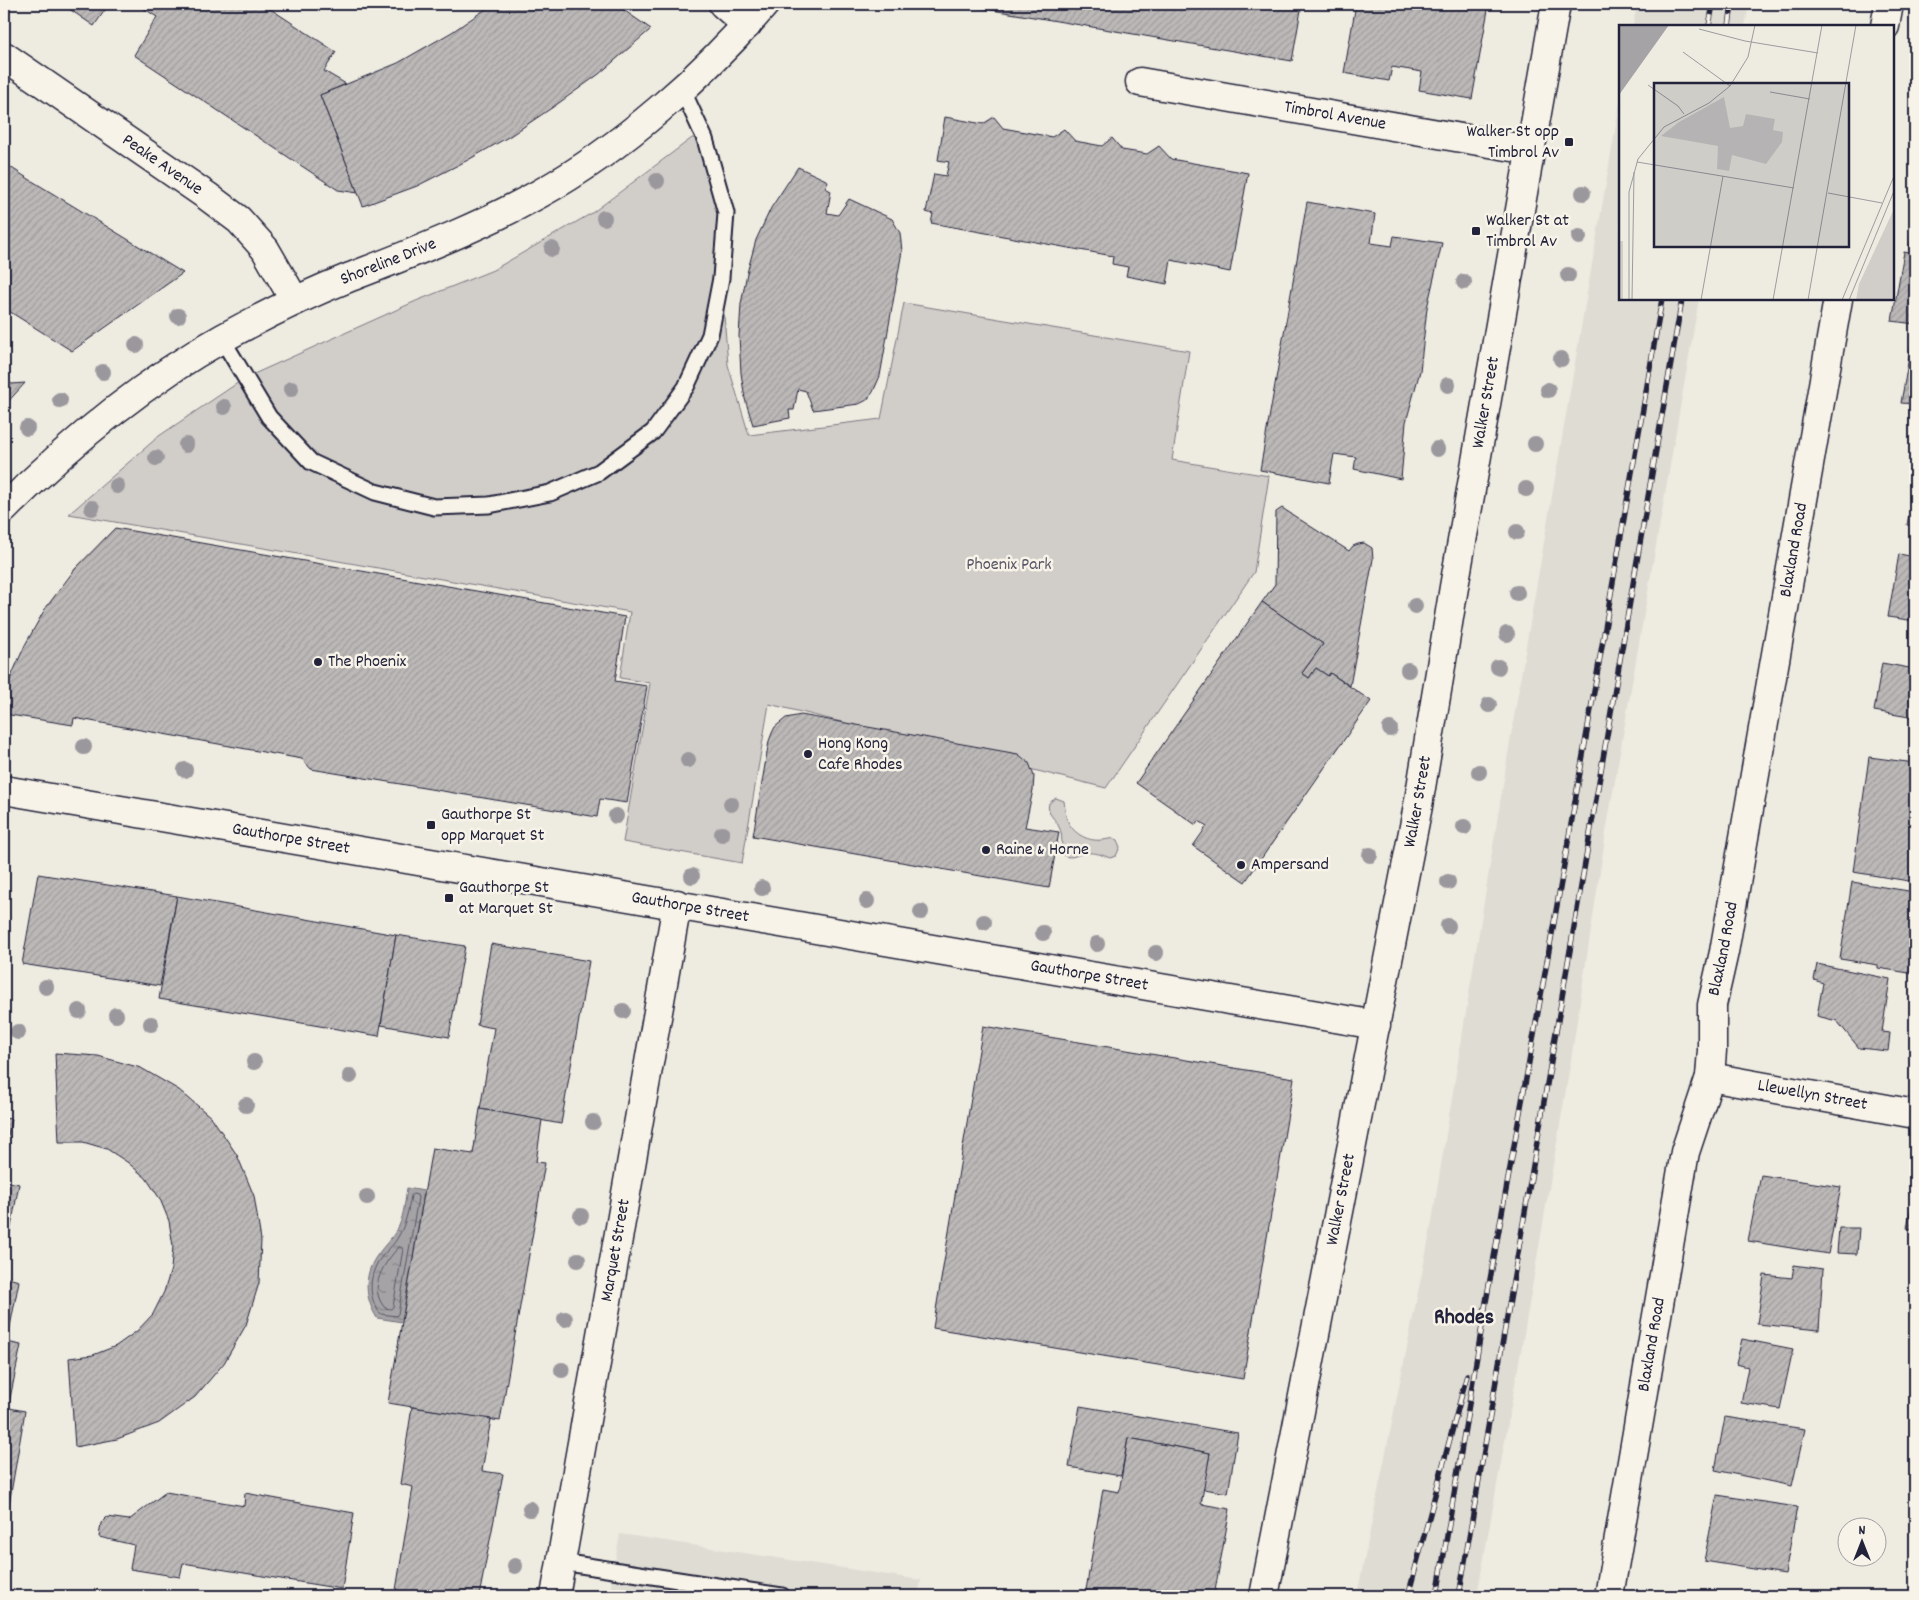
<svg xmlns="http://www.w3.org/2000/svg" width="1919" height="1600" viewBox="0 0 1919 1600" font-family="Dekko,sans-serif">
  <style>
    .built { fill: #dfdcd4 }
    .green { fill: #d1cdc9; stroke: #7a7882 }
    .water { fill: url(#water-ripples); stroke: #716f7b }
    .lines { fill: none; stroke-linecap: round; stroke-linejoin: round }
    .shore { stroke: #575666; stroke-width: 1 }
    .building { fill: url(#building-hatch); stroke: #22223b }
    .service-casing { stroke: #22223b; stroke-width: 19 }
    .minor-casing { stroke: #22223b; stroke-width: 31 }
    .tertiary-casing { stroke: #22223b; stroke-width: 31 }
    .service { stroke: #f7f3e8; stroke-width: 15 }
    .minor { stroke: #f7f3e8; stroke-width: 28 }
    .tertiary { stroke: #f7f3e8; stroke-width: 28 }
    .rail-casing { stroke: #22223b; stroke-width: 5.5 }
    .rail { stroke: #f7f3e8; stroke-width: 4; stroke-dasharray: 11; stroke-linecap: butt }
    .tree { fill: #9b989d }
    .poi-dot { fill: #22223b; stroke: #f7f3e8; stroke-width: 2 }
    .labels { text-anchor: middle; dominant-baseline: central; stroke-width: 5; stroke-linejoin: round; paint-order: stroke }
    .street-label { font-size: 18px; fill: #22223b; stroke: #f7f3e8 }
    .poi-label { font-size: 18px; fill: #22223b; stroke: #f7f3e8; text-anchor: start }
    .park-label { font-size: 18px; fill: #575566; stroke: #f7f3e8 }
    .district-label { font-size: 22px; font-weight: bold; fill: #22223b; stroke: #f7f3e8 }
    .inset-road { fill: none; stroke: #9c9b9f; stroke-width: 1 }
    .view { fill: #22223b; fill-opacity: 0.15; stroke: #22223b; stroke-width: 2.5 }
    .inset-edge { fill: none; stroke: #22223b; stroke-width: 2.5 }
  </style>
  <defs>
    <pattern id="water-ripples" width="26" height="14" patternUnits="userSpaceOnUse" patternTransform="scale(1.25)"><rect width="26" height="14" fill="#a6a3a6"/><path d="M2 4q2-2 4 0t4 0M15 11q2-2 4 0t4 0" fill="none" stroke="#878488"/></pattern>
    <pattern id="building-hatch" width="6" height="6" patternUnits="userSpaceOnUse" patternTransform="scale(1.25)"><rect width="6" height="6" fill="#bbb8b7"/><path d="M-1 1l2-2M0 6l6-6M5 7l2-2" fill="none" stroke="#a09e9e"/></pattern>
  </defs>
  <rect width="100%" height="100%" fill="#eeebe1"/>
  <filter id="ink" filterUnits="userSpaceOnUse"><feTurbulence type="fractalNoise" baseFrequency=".02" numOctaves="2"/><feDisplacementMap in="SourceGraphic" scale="10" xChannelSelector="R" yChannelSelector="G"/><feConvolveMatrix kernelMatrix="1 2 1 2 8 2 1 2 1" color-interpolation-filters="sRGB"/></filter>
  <g filter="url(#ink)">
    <g class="built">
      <path d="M1637,4H1749L1745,26H1633Z"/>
      <path d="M1620,102V299H1699L1606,832L1570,1066L1524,1334L1477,1596H1357L1430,1233L1518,693Z"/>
      <path d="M620,1534L921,1580L918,1596H609Z"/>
    </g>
    <g class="green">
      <path d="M692,138L705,139L726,213L721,278L728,365L749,435L881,419L904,303L1189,351L1172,460L1269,476L1254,572L1106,788L769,704L742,863L623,842L650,683L620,678L630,612L69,514L159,436L245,378L416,301L493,270L592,213Z"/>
      <path d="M1056,798L1064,801C1065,806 1065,812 1066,817C1071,832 1086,842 1102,840C1108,840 1111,837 1117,840L1120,847L1116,856L1110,858C1102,855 1095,852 1086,853C1077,854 1072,860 1063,855C1060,845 1064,836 1059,827C1055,817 1046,815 1049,803Z"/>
    </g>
    <path class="water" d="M407,1188L424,1191L402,1322L377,1318C365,1299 363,1276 376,1257C383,1246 393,1238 399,1226C404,1214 405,1201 407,1188Z"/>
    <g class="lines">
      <g class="shore">
        <path d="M413,1194L417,1195L418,1198L398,1314L396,1316L381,1314C367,1299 369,1274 380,1259C386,1251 394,1245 398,1237C406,1224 408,1211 411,1196Z"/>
        <path d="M399,1247H401L403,1249L393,1307L391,1309L385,1308C367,1287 384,1263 399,1247Z"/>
      </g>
    </g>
    <g class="building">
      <path d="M62,4H109L94,26Z"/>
      <path d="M137,4H263L336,52L324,71L346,84L320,95L358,193L338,190L134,55L157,17Z"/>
      <path d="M493,4H615L651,29L599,74L556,105L510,136L468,160L417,186L363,206L320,95L398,63L452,32Z"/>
      <path d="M957,4H1302L1292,61Z"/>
      <path d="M1356,4H1489L1472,99L1419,90L1422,72L1392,67L1389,81L1344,73Z"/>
      <path d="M945,117L983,124L994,117L1003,128L1052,137L1064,129L1075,141L1102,146L1112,138L1122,150L1147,154L1159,146L1171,159L1248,173L1230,272L1171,260L1167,284L1126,276L1128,267L1112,264L1113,256L931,223L933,214L926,212L934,174L946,176L949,162L938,160Z"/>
      <path d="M4,163L24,176L183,273L72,351L4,308Z"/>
      <path d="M798,167L828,181L825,188L831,191L827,213L838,215L849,199L892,219L900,233L902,251L880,376L873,392L867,400L859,404L813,410L806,391L798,389L794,410H789L790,418L753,425L745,399L741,373L739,336L741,304L747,273L756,240L771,208Z"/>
      <path d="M1307,202L1375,214L1371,243L1392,246L1394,236L1442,243L1427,308L1420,371L1406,422L1401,479L1354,469L1356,457L1334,454L1329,483L1260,470Z"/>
      <path d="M1915,213V251L1909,250Z"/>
      <path d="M1904,252L1915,254V324L1892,321Z"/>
      <path d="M1913,334H1915V404L1901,403Z"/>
      <path d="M4,379L12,384L25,383L4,406Z"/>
      <path d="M1915,483V526L1907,525Z"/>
      <path d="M1282,508L1349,551L1353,546L1358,544L1364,543L1372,548L1373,559L1350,686L1330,673L1328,676L1316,668L1309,678L1302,673L1323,644L1262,602L1275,584L1276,512Z"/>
      <path d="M115,528L625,617L615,681L647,686L627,803L600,799L597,817L311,769L302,759L74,718L73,725L4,714V698L10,679L25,645L45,609L75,569Z"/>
      <path d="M1899,554L1915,557V621L1888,617Z"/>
      <path d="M1262,602L1323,644L1302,673L1309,678L1316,668L1328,676L1330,673L1371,701L1245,882L1193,846L1207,826L1199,821L1196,825L1136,783Z"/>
      <path d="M1882,663L1915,669V718L1874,711Z"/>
      <path d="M801,715L1018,754L1029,763L1034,776L1033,790L1025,827L1059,832L1049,888L753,836L769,741L772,733L775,727L786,718Z"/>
      <path d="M1869,757L1915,763V882L1853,872Z"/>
      <path d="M38,874L177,896L160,986L22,964Z"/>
      <path d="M1852,882L1915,892V974L1878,968V965L1840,959Z"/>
      <path d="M177,896L396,935L379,1036L159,999Z"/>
      <path d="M396,935L465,946L449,1037L381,1025Z"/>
      <path d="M491,944L589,961L561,1124L480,1109L494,1028L477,1025Z"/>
      <path d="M1817,964L1890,979L1882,1032L1890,1033L1888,1051L1859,1048L1837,1021L1817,1016L1823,983L1814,980Z"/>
      <path d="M983,1026L1294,1078L1243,1379L933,1328Z"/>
      <path d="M55,1053L98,1056L141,1068L179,1090L212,1118L237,1155L254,1196L261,1240L259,1283L246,1325L224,1363L195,1397L159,1423L117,1439L75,1447L69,1358L93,1355L116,1346L137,1331L153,1314L164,1292L171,1269L173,1246L169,1221L160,1199L146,1178L127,1162L107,1149L83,1142H59Z"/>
      <path d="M480,1109L542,1120L536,1162L545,1163L500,1421L388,1403L432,1148L473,1154Z"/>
      <path d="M4,1118L11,1119L4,1159Z"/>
      <path d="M1761,1175L1841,1187L1828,1254L1748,1241Z"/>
      <path d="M4,1181L19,1184L4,1265Z"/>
      <path d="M1911,1206H1915V1230L1907,1228Z"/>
      <path d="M1839,1228H1859L1857,1254L1837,1253Z"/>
      <path d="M1794,1265L1823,1269L1819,1330L1757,1324L1764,1275L1792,1278Z"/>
      <path d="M4,1277L19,1281L7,1342L21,1345L8,1408L4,1407Z"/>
      <path d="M1742,1339L1793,1349L1780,1409L1741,1403L1748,1367L1736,1364Z"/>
      <path d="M1080,1406L1238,1433L1228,1493L1203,1489L1210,1453L1128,1438L1121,1476L1069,1467Z"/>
      <path d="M4,1407L25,1411L4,1534Z"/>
      <path d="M412,1407L491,1419L482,1471L503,1474L479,1596H395L413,1487L400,1484Z"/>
      <path d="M1725,1417L1805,1429L1792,1486L1715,1470Z"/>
      <path d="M1128,1438L1210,1453L1201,1504L1230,1509L1214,1596H1085L1103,1489L1119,1492Z"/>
      <path d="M166,1492L244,1506L245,1493L354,1513L342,1589L183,1563L180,1577L130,1569L134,1545L99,1537L101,1523L107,1517L129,1520Z"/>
      <path d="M1717,1495L1797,1507L1785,1574L1704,1561Z"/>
    </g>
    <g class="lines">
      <defs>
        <g id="service">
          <path d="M222,339L269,417L311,462L375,492L434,507L489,505L550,493L599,472L653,432L686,387L710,335L721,278L726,213L705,139L682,89"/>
          <path d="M561,1562L782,1596"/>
        </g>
        <g id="minor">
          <path d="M723,4L747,25"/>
          <path d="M1885,26L1889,4"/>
          <path id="s1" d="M4,56L207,196L239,220L265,249L295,301"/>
          <path id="s2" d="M1140,82L1530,150"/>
          <path id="s3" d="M4,509C69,444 142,383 223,338C263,316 305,295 348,278C412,253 478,228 539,194C621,149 704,75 765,4"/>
          <path id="s4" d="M4,790L1376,1025"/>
          <path id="s5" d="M1710,1077L1915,1114"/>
          <path id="s6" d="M555,1596L677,904"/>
          <path id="s7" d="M1609,1596L1685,1152L1710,1077L1712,1050V1005L1724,952L1838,299"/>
        </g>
        <g id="tertiary">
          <path id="s8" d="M1264,1596L1418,806L1454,587L1556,4"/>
        </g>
      </defs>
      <use href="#service" class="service-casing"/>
      <use href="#minor" class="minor-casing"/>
      <use href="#tertiary" class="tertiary-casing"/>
      <use href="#service" class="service"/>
      <use href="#minor" class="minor"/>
      <use href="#tertiary" class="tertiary"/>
      <defs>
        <g id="rail">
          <path d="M1709,26L1713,4"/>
          <path d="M1729,26L1732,4"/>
          <path d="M1408,1596L1467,1375"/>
          <path d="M1437,1596L1486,1302L1555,917L1662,299"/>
          <path d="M1459,1596L1682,299"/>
        </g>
      </defs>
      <use href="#rail" class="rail-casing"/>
      <use href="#rail" class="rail"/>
    </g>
    <g class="tree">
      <circle cx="657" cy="181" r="8"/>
      <circle cx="1583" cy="193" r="8"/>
      <circle cx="604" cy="218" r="8"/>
      <circle cx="1579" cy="237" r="8"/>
      <circle cx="552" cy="249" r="8"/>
      <circle cx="1568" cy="275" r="8"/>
      <circle cx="1464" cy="282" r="8"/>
      <circle cx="178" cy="316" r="8"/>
      <circle cx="136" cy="345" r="8"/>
      <circle cx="1561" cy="359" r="8"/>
      <circle cx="103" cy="372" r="8"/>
      <circle cx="1448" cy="385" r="8"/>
      <circle cx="291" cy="389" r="8"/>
      <circle cx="1548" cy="390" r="8"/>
      <circle cx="60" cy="400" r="8"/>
      <circle cx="224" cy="407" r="8"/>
      <circle cx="27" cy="428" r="8"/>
      <circle cx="1535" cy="444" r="8"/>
      <circle cx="186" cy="445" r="8"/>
      <circle cx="1437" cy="449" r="8"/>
      <circle cx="156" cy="458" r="8"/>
      <circle cx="117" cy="486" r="8"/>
      <circle cx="1526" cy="489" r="8"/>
      <circle cx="92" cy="508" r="8"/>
      <circle cx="1517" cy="532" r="8"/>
      <circle cx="1517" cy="593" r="8"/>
      <circle cx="1415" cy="606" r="8"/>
      <circle cx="1507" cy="634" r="8"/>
      <circle cx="1498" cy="667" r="8"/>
      <circle cx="1408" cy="670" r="8"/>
      <circle cx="1489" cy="705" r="8"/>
      <circle cx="1390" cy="729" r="8"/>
      <circle cx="84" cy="747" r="8"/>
      <circle cx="688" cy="760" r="8"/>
      <circle cx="185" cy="770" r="8"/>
      <circle cx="1479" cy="772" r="8"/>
      <circle cx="731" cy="804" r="8"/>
      <circle cx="616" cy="816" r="8"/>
      <circle cx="1464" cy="827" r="8"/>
      <circle cx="722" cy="834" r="8"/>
      <circle cx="1370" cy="855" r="8"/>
      <circle cx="692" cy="876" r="8"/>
      <circle cx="1448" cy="882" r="8"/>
      <circle cx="762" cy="888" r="8"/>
      <circle cx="867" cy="901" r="8"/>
      <circle cx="921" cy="912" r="8"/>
      <circle cx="984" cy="922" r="8"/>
      <circle cx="1448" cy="926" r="8"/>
      <circle cx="1043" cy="933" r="8"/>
      <circle cx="1097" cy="944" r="8"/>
      <circle cx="1156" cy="953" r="8"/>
      <circle cx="46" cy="987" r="8"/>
      <circle cx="79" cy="1011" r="8"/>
      <circle cx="623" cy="1011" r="8"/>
      <circle cx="116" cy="1015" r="8"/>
      <circle cx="151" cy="1024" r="8"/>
      <circle cx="18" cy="1032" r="8"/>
      <circle cx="254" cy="1062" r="8"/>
      <circle cx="350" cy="1076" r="8"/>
      <circle cx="246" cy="1105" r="8"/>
      <circle cx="593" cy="1122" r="8"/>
      <circle cx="367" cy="1197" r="8"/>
      <circle cx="581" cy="1216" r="8"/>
      <circle cx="578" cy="1260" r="8"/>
      <circle cx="565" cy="1319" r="8"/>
      <circle cx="562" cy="1370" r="8"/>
      <circle cx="530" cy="1509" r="8"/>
      <circle cx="515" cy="1566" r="8"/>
    </g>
  </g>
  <g class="poi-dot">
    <rect x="1564" y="137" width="10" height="10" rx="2.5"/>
    <rect x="1471" y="226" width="10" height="10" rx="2.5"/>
    <circle cx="318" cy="662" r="5"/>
    <circle cx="808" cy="754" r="5"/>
    <rect x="426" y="820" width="10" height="10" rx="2.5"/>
    <circle cx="986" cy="850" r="5"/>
    <circle cx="1241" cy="865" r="5"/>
    <rect x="444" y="893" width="10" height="10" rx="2.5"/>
  </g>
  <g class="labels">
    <g class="street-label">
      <text stroke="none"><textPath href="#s2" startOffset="198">Timbrol Avenue</textPath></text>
      <text stroke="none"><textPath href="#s1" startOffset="192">Peake Avenue</textPath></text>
      <text stroke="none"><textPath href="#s3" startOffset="461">Shoreline Drive</textPath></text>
      <text stroke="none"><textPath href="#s8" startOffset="1214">Walker Street</textPath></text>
      <text stroke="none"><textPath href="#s7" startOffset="1064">Blaxland Road</textPath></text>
      <text stroke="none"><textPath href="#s8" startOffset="809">Walker Street</textPath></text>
      <text stroke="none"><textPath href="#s4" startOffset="291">Gauthorpe Street</textPath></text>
      <text stroke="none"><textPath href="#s4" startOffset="696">Gauthorpe Street</textPath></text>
      <text stroke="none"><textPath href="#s7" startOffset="659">Blaxland Road</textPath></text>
      <text stroke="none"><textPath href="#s4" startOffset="1101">Gauthorpe Street</textPath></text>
      <text stroke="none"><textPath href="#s5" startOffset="104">Llewellyn Street</textPath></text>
      <text stroke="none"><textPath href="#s8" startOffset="404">Walker Street</textPath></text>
      <text stroke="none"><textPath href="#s6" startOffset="351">Marquet Street</textPath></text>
      <text stroke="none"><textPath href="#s7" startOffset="255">Blaxland Road</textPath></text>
    </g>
    <g class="poi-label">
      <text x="1559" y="132" text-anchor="end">Walker St opp<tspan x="1559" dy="21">Timbrol Av</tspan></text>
      <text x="1486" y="221">Walker St at<tspan x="1486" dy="21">Timbrol Av</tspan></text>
      <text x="328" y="662">The Phoenix</text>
      <text x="818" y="744">Hong Kong<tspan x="818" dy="21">Cafe Rhodes</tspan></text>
      <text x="441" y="815">Gauthorpe St<tspan x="441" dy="21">opp Marquet St</tspan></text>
      <text x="996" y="850">Raine &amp; Horne</text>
      <text x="1251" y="865">Ampersand</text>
      <text x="459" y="888">Gauthorpe St<tspan x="459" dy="21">at Marquet St</tspan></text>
    </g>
    <g class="park-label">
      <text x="1009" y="565">Phoenix Park</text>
    </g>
    <g class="district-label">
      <text x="1464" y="1318">Rhodes</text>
    </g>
  </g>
  <g transform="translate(1619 25)">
    <rect width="275" height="275" fill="#eeebe1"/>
    <path d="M105,72L111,103L124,101L127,89L156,94L154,105L164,107L163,117L147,139L113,130L110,146L98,144L99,121L42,111L60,97ZM275,184V275H237L240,259ZM0,216H4V275H0Z" fill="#d1cdc9"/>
    <path d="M0,0H50L0,70Z" fill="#a6a3a6"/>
    <path class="inset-road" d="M80,4L126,16L199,28M64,27L111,61M29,60L59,81L65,89M151,67L191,74M18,137L175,163M209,168L263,178M10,275V167L19,134L45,102L90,78L111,61L129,32L136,0M13,275L15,147M82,275L104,151M154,275L203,0M189,275L237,0M223,275L275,151M230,275L275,166"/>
    <path class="view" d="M35,58H230V222H35Z"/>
    <rect width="275" height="275" class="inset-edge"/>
  </g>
  <rect width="1919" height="1600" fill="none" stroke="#f7f3e8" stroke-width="20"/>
  <rect x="10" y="10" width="1899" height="1580" fill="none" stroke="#22223b" stroke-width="2" filter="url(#ink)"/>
  <g transform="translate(1862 1542)"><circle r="24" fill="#f7f3e8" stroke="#a29fa3"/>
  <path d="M0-4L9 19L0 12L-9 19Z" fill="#22223b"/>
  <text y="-8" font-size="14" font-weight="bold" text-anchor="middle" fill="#22223b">N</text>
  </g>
</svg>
